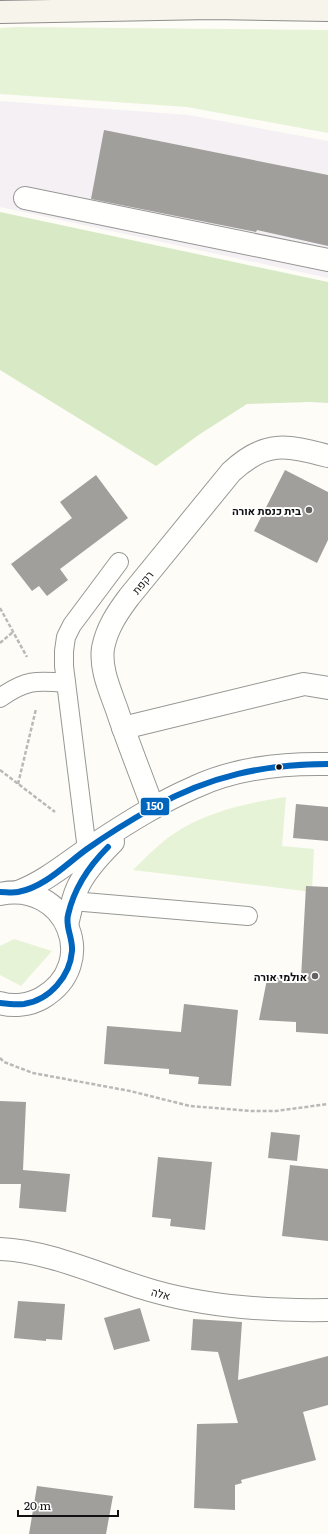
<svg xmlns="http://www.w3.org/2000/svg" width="328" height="1534" viewBox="0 0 328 1534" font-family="Literata,Heebo,serif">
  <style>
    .industrial { fill: #f5f0f3 }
    .green { fill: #e7f3d7 }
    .forest { fill: #d8eac5 }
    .building { fill: #a19f9c }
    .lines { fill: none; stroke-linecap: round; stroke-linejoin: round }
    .service-casing { stroke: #979795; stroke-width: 20 }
    .minor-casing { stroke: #979795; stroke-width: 24 }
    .tertiary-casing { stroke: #979795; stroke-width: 24 }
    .secondary-casing { stroke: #8e8d8b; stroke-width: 24 }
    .path { stroke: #b9b9b8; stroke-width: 2.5; stroke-dasharray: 4 2; stroke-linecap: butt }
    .service { stroke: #fffffe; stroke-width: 18 }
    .minor { stroke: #fffffe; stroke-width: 22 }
    .tertiary { stroke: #fffffe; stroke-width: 22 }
    .secondary { stroke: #f6f4eb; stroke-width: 22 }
    .bus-1-casing { stroke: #fff; stroke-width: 9 }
    .bus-1 { stroke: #0065bd; stroke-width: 6 }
    .poi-dot { fill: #646362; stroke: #fff; stroke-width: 1.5 }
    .bus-dot { fill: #111; stroke: #fff; stroke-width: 1.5 }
    .labels { text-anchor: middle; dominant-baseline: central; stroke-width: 4; stroke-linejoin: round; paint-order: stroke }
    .poi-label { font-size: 11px; font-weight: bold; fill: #111; stroke: #fff; text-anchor: end }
    .street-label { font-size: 11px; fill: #111; stroke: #fff }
    .line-badge { stroke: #fff; stroke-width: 1.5 }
    .badge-label { font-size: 11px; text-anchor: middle; font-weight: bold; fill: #fff }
  </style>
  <rect width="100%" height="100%" fill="#fdfcf7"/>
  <path class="industrial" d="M0,101L189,115L328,141V278L0,207Z"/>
  <g class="green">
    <path d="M16,27L328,30V133L187,107L0,94V28Z"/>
    <path d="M286,797L282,846L314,849L312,892L133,870C150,853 167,836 188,825C219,809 252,802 286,797Z"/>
    <path d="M14,939L52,951L21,986L0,975V946Z"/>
  </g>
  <path class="forest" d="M0,212L328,282V403L310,402L247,404L200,434L156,466L0,370Z"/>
  <g class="building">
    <path d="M104,130L328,175V246L257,230L256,232L91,199Z"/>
    <path d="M285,470L328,492V540L317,563L254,531Z"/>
    <path d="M96,475L128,518L60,569L68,580L47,596L39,586L32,591L11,564L72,518L60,502Z"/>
    <path d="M296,804L328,807V841L293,838Z"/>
    <path d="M306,886L328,887V1034L296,1032V1022L259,1020L268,974L301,978Z"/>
    <path d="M184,1004L238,1010L231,1086L198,1084L199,1077L169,1074V1069L104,1064L107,1026L181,1032Z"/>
    <path d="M0,1101L26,1102L23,1170L70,1174L66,1212L19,1208L21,1184H0Z"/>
    <path d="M271,1132L300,1135L297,1161L268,1158Z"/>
    <path d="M158,1157L212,1162L205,1230L170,1226L171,1219L152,1217Z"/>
    <path d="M290,1165L328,1169V1241L282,1236Z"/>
    <path d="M18,1301L65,1304L62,1340L46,1339V1341L14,1338Z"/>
    <path d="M140,1308L150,1341L114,1350L104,1318Z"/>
    <path d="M193,1319L242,1322L238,1380L328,1356V1405L303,1412L316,1460L241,1480L242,1483L235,1485V1510L194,1508L197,1424L238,1423L218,1352L191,1350Z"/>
    <path d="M37,1486L113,1496L106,1534H29Z"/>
  </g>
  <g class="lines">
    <defs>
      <g id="service">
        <path d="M0,698C25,680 36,680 66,683"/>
        <path d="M87,850L64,666V651L66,637L72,625L119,562"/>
        <path d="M72,901L248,916"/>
      </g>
      <g id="minor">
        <path d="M25,198L328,260"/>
        <path d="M123,728L304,684L328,688"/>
        <path d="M153,808C141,775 128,743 117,710C110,690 100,669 103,648C107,628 117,613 129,597L231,472C265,440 286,445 328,456"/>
        <path d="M0,1249C51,1251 103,1277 153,1291C209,1307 269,1311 328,1310"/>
      </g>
      <g id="tertiary">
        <path d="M18,892C47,881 69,861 95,844C127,823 160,802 195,787C236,768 283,763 328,764"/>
        <path d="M0,894C66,880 101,964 42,998C30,1005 13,1007 0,1003"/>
        <path d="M67,925C70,913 72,900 77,889C84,872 100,855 113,842"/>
      </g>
      <path id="secondary" d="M0,12L211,8L328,10"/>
    </defs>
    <use href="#service" class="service-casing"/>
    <use href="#minor" class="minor-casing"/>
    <use href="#tertiary" class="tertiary-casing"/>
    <use href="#secondary" class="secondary-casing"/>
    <g class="path">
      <path d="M0,608L27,657"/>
      <path d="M0,643L13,632"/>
      <path d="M0,770L55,812"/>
      <path d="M18,784L36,709"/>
      <path d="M0,1058L4,1062L33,1073L130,1091L190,1106L251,1111H276L328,1104"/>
    </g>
    <use href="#service" class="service"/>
    <use href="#minor" class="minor"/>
    <use href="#tertiary" class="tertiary"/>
    <use href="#secondary" class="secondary"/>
    <defs>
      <g id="bus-1">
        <path d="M0,892C6,892 12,893 18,892C45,887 66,864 87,849C108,834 131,820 154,807C210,776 264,764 328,764"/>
        <path d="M0,1003C8,1004 16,1005 24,1004C50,1000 70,976 72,951C73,938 65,927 68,915C74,888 89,866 108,847"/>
      </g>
    </defs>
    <use href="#bus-1" class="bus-1-casing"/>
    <use href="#bus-1" class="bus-1"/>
  </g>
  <g class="poi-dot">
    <circle cx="309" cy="510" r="4"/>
    <circle cx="315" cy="976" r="4"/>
  </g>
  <circle class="bus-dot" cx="279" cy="767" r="3.5"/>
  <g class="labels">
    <g class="poi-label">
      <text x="301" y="510">בית כנסת אורה</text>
      <text x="307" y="976">אולמי אורה</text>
    </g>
    <g class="street-label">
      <text transform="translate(142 582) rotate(-51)">רקפת</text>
      <text transform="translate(161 1293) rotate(14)">אלה</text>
    </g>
  </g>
  <rect class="line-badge" x="140" y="797" width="30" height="19" rx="4" fill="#0065bd"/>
  <g class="badge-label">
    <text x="155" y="810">150</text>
  </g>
  <path d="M18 1510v6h100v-6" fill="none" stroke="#111111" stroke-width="2"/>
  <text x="24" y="1510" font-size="12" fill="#111111" stroke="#ffffff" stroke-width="3" paint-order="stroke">20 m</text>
</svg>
